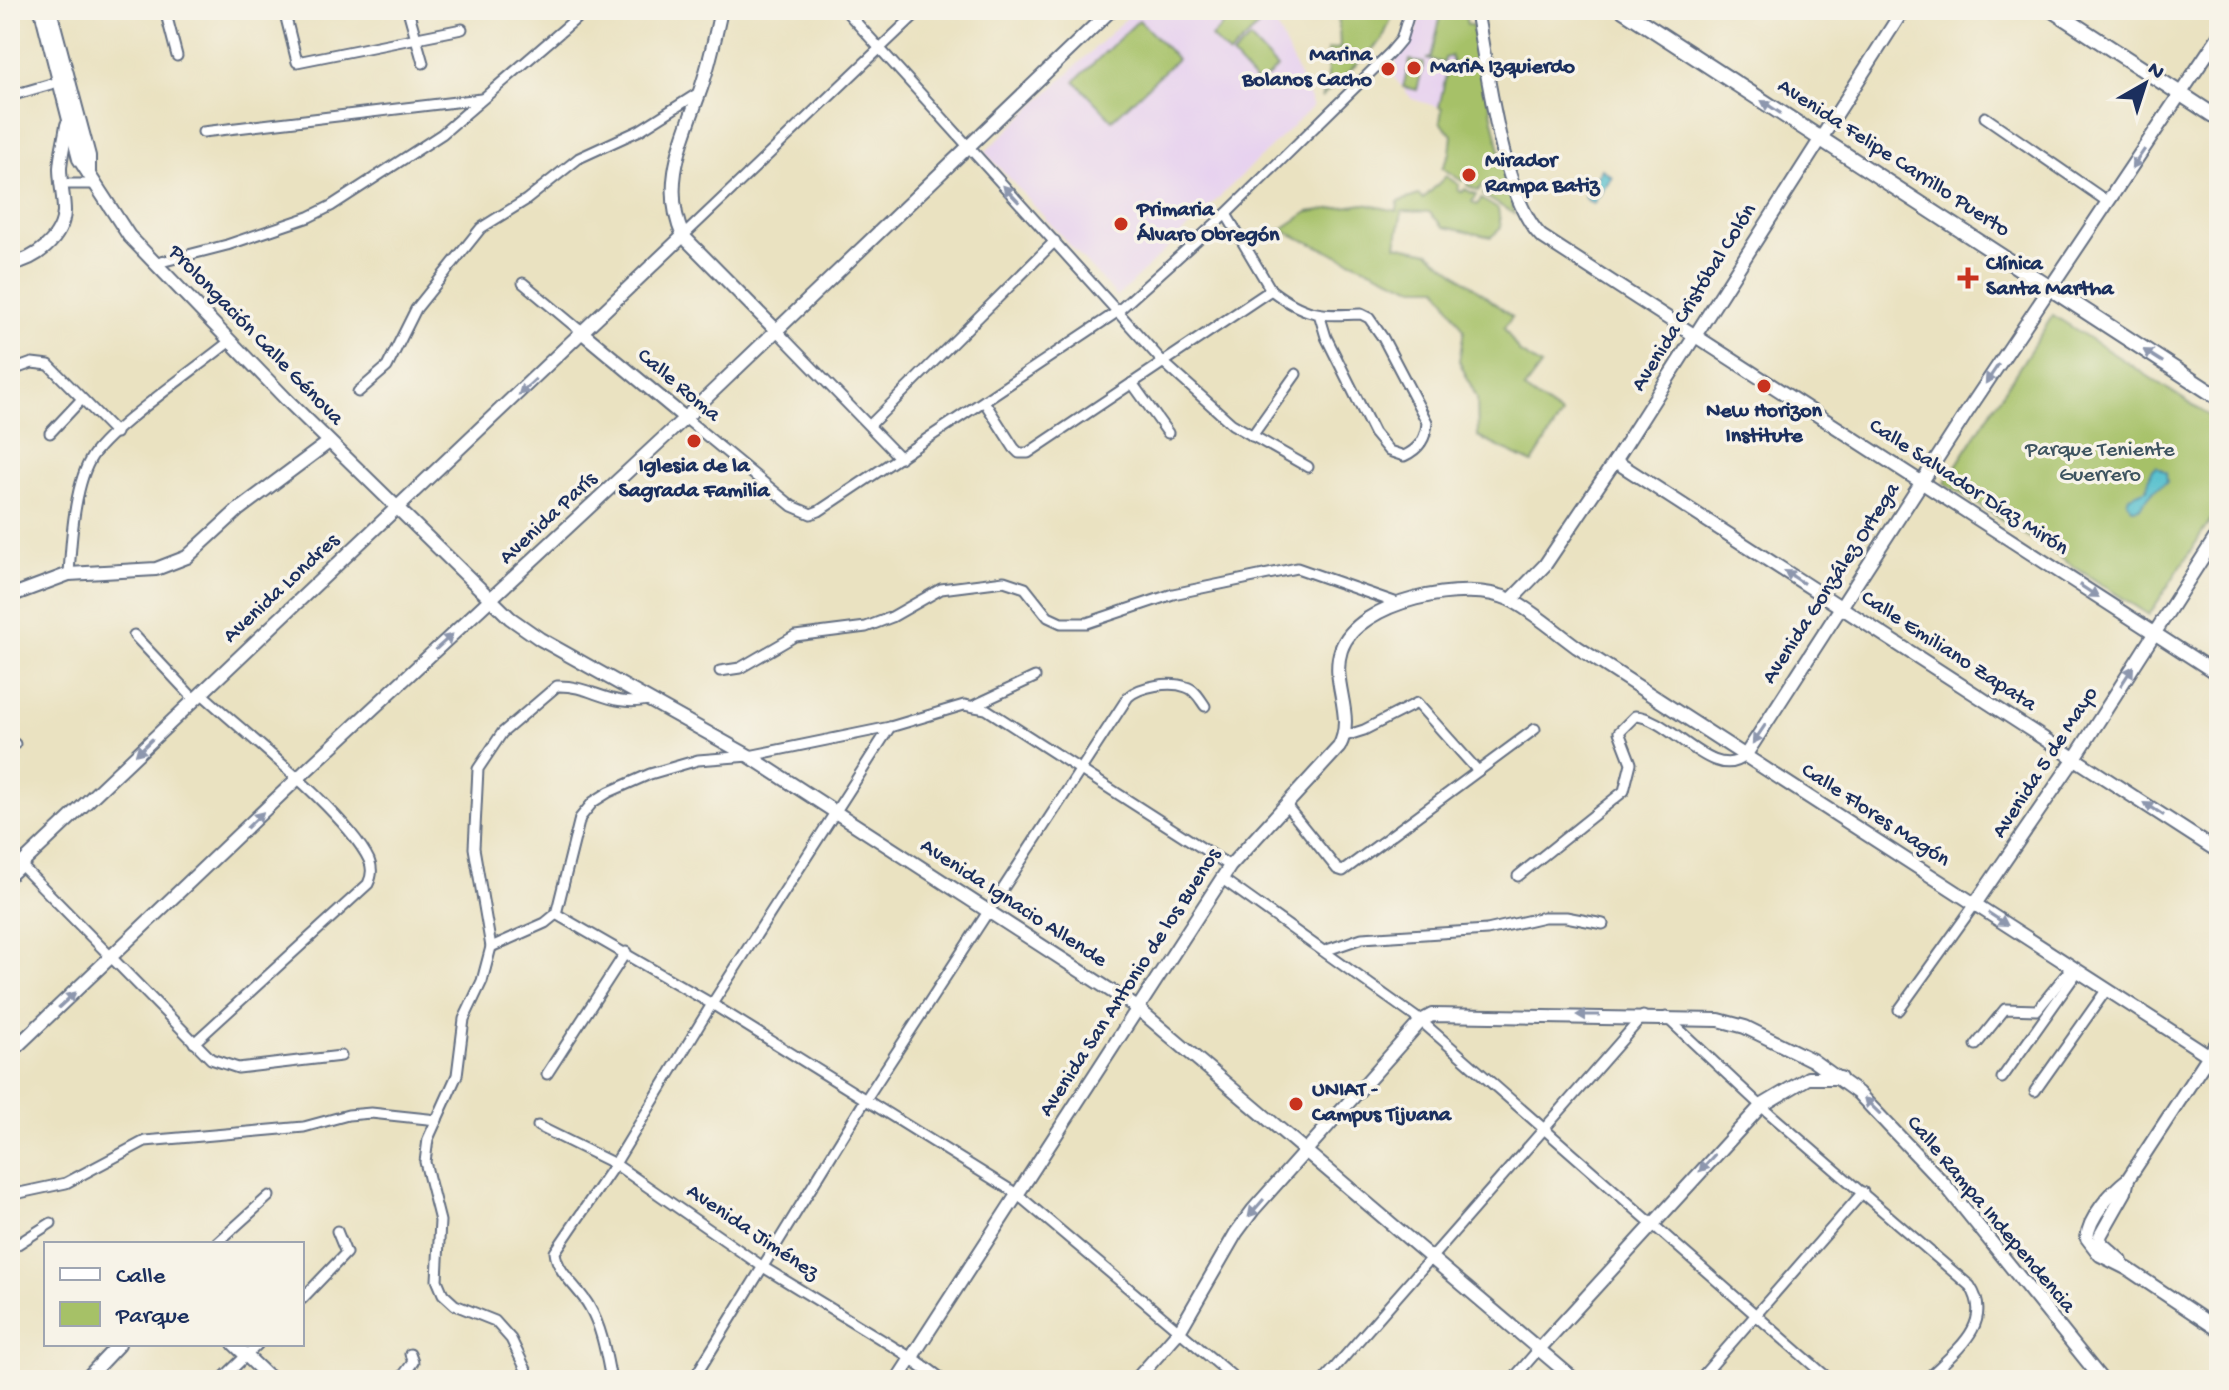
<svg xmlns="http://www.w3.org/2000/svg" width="2229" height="1390" viewBox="0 0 2229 1390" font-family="'Gochi Hand',sans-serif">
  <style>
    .built { fill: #e7d2ef }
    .green { fill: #a6c167; stroke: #607862; stroke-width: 2 }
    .water { fill: #53bfcd; stroke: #377796; stroke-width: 2 }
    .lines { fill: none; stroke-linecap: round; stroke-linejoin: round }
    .street-casing { stroke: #636e81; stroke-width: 13 }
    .secondary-casing { stroke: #636e81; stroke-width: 16 }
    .primary-casing { stroke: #636e81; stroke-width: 18 }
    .street { stroke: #fff; stroke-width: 9 }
    .secondary { stroke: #fff; stroke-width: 12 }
    .primary { stroke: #fff; stroke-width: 14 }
    .oneway { fill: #8d97ae }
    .poi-dot { fill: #c8321e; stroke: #f7f3e8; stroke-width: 3 }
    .labels { text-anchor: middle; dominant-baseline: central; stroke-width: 7; stroke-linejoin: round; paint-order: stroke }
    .poi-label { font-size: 22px; font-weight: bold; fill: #1b2f5e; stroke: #f7f3e8; text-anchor: start }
    .street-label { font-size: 22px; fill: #1b2f5e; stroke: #f7f3e8 }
    .park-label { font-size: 22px; fill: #3e5460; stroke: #f7f3e8 }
  </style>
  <rect width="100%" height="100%" fill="#f7f3e8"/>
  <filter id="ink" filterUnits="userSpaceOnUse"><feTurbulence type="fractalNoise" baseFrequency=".0125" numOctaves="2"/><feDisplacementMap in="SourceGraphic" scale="16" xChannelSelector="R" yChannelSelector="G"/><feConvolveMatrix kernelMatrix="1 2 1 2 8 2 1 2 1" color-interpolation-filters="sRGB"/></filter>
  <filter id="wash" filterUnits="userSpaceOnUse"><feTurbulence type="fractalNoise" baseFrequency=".006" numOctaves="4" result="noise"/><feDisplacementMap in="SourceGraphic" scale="32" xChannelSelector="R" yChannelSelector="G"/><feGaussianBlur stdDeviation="1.8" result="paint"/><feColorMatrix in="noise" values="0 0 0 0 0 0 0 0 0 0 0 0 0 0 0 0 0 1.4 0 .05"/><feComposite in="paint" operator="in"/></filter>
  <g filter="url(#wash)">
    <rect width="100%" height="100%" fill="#eae2c1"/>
    <g class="built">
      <path d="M1135,10H1269L1313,106L1117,297L985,152Z"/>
      <path d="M1422,10H1444L1453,65L1446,75L1439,107L1412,99L1389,71L1416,32Z"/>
    </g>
    <g class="green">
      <path d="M1239,10L1258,27L1229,55L1211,37Z"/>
      <path d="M1338,10H1366L1365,16L1373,15L1371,10H1395L1382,40L1321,98L1328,78L1327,50L1340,48Z"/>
      <path d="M1442,10H1464L1467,25H1472L1514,214L1483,195L1488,188L1483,185L1478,191L1467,185L1472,174L1469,171L1462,181L1442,168L1450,153L1452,135L1440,122L1442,108L1439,107L1446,75L1453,65L1451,56L1445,58L1444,63L1426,59L1431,58Z"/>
      <path d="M1139,20L1177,59L1112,120L1075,81Z"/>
      <path d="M1250,39L1277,68L1259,85L1232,56Z"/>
      <path d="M1410,60L1424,63L1417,90L1403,87Z"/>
      <path d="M1446,176L1459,185L1457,189L1463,192L1465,189L1476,195L1472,202L1477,205L1481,199L1498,209L1501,228L1491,237L1444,227L1429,212L1402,211L1396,245L1429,252L1512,317L1504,328L1519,352L1541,366L1524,389L1562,415L1532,463L1478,437L1477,398L1459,361L1464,330L1438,287H1411L1281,230L1308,212L1364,204L1397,211L1398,202L1419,195L1423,199Z"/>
      <path d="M2053,315L2219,422V507L2149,615L1945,483Z"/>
    </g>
    <g class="water">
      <path d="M1602,169L1612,177L1593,204L1584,197Z"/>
      <path d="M2156,466L2166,472L2167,482L2154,490L2139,508L2133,509L2127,502L2129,496L2147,489L2151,470Z"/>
    </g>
  </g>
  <g filter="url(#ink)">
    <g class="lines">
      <defs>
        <g id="street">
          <path d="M165,10L177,56"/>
          <path d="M284,10L297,62L462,29"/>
          <path d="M408,10L423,63"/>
          <path d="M845,10L1162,361L1232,424L1308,467"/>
          <path d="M10,96L58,82"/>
          <path d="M1985,117L2108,202"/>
          <path d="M203,132L481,99"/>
          <path d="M60,184H94"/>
          <path d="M1226,214L1271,290C1305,316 1320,316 1361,314L1369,318L1383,338L1427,422C1426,439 1419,449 1404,456L1389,451L1374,433L1326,337L1320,317"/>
          <path d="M683,236L920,10"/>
          <path d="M157,263L227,245L309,217L331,206L442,134L586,10"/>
          <path d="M523,283L584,334"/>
          <path d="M776,330L900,458"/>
          <path d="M10,371L32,363L49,365L116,433"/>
          <path d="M1132,383L1168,433"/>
          <path d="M358,392L387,367L416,309L481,228L526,200L579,158L640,130L700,92"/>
          <path d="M985,403L1014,448L1019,453H1028L1271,290"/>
          <path d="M685,418L792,506L811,514L819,511L1117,312L1226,214L1390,53L1401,40L1410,10"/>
          <path d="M870,425L1055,241"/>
          <path d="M50,433L82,399"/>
          <path d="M1252,436L1296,374"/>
          <path d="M69,574C71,542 74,489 90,460C105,431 200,366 230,341"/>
          <path d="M134,635L194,699"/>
          <path d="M720,671L740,668L795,636L866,627L892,617L941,589L1004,581L1025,588L1048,617L1061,623H1087L1173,594L1297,568L1400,604"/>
          <path d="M975,705L1035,677"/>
          <path d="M1345,736L1364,730L1417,703L1478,771"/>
          <path d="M10,745L15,744"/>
          <path d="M1285,804L1337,869L1343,871L1535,729"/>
          <path d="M10,854L211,1059L238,1068L341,1056"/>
          <path d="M1518,876L1624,791L1631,763L1619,732L1635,716C1670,717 1713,784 1745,756"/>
          <path d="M1221,878L1421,1021L1830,1380"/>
          <path d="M556,914L712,1004L1017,1194L1237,1380"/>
          <path d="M556,914L580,818L593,802L609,792L650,774L698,760L749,756L890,727L964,705L986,709L1230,866"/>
          <path d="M491,947L545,923L556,914"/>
          <path d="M1327,950L1362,938L1487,930L1544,917H1566L1603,924"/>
          <path d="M1899,1010L1975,904"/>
          <path d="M1666,1017L1761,1106L1970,1286C1996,1325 1952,1353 1926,1380"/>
          <path d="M194,1043L368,884C372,876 373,869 369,860C346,812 243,732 201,693"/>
          <path d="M1976,1045L2005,1009L2037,1010L2072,967"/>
          <path d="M547,1074L626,952"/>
          <path d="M2002,1078L2078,971"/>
          <path d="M2035,1091L2107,989"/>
          <path d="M538,1126L615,1164L763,1267L910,1357"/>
          <path d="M10,1195L66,1183L145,1141L304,1127L348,1115L371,1113L437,1120"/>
          <path d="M216,1244L269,1196"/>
          <path d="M10,1249L51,1223"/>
          <path d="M302,1299L346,1253L337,1231"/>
          <path d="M221,1380L258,1344"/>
          <path d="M400,1380L413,1362L410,1354"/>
          <path d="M531,1380L511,1339L495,1321L455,1305L443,1294L437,1280L440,1221L425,1162L428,1139L457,1075L464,1019L482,981L491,947L474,848L478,769L502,733L557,686C592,685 609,708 648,700"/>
          <path d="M611,1380C606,1354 602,1328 589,1306C579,1288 557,1273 555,1252L615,1164L712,1004L890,727"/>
          <path d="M693,1380L866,1099L1128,697C1140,686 1170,681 1186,687C1195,689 1200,699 1205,706"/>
          <path d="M1324,1380L1643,1016"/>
          <path d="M1512,1380L1539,1349"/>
          <path d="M1699,1380L1863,1192"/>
        </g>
        <g id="secondary">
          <path d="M41,10L79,159L129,236L286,399L510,618L540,639L749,756L1136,1007L1575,1380"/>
          <path d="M50,10L89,156V174"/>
          <path d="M721,10C715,38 709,67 699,94C682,142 661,186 683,236L776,330"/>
          <path d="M1476,10C1487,66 1502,198 1541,236L2219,675"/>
          <path d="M10,264C35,260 63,239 64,211C64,197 60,183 60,168C61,153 65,139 67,125"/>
          <path d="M584,334L685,418"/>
          <path d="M1615,461L2219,852"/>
          <path d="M10,596L69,574L156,569L187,557L238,510L329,442"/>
          <path d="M1511,600L1545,565L1615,461L1903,10"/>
          <path d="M1745,756L1967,412L2219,36"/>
          <path d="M10,875L683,236"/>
          <path d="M1975,904L2075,758L2219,532"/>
          <path d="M2219,1040L2128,1179C2111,1192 2089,1217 2087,1238L2100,1255L2128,1269L2219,1330"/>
          <path d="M10,1053L296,780L685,418L1111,10"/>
          <path d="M2121,1261L2101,1243L2100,1236L2125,1192L2128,1179"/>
          <path d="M234,1344L272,1380"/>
          <path d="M1539,1349L1761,1106L1808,1078H1840"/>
          <path d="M910,1357L941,1380"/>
          <path d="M10,1376L15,1380"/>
          <path d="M85,1380L119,1344"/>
          <path d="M897,1380L1230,866L1339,747C1356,715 1330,683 1341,650C1357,601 1468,578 1511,600C1534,612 1556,632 1577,647L2219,1062"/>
          <path d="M1136,1380L1180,1330L1236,1233L1253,1210L1421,1021L1432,1015L1719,1020L1745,1027L1812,1060L1858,1093L1946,1186L2102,1380"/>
        </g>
        <g id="primary">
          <path d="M1623,10L2219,398"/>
          <path d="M2052,10L2219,119"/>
        </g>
      </defs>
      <use href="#street" class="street-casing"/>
      <use href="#secondary" class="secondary-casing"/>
      <use href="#primary" class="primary-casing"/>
      <use href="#street" class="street"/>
      <use href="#secondary" class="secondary"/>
      <use href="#primary" class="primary"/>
    </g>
    <defs><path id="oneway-solid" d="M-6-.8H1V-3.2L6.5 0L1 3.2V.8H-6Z" transform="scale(2)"/></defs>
    <g class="oneway">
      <use href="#oneway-solid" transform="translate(1771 107) rotate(-147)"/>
      <use href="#oneway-solid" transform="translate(2138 159) rotate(124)"/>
      <use href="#oneway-solid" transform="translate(1011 194) rotate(-133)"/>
      <use href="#oneway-solid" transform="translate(2153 356) rotate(-148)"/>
      <use href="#oneway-solid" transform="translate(1992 374) rotate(124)"/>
      <use href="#oneway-solid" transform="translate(527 387) rotate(137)"/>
      <use href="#oneway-solid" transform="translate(1794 577) rotate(-147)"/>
      <use href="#oneway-solid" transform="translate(2089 591) rotate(33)"/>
      <use href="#oneway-solid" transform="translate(444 642) rotate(-42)"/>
      <use href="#oneway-solid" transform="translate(2127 676) rotate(-57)"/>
      <use href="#oneway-solid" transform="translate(1759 734) rotate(124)"/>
      <use href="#oneway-solid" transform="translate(144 747) rotate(136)"/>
      <use href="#oneway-solid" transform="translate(2154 809) rotate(-147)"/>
      <use href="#oneway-solid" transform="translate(255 820) rotate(-44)"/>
      <use href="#oneway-solid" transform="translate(1998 919) rotate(33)"/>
      <use href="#oneway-solid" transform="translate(67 1000) rotate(-43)"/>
      <use href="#oneway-solid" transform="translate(1588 1015) rotate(-180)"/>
      <use href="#oneway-solid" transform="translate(1872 1106) rotate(-135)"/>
      <use href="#oneway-solid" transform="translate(1707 1163) rotate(132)"/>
      <use href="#oneway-solid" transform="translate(1256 1208) rotate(131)"/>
    </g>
  </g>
  <g class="poi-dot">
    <circle cx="1414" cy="68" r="8"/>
    <circle cx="1388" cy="69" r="8"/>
    <circle cx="1469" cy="175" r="8"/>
    <circle cx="1121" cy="224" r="8"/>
    <path d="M1964 266h8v8h8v8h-8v8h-8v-8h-8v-8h8z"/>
    <circle cx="1764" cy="386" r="8"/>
    <circle cx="694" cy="441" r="8"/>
    <circle cx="1296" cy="1104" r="8"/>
  </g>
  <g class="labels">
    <g class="poi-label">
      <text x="1372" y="56" text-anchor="end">Marina<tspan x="1372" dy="25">Bolanos Cacho</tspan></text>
      <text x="1430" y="68">MariA Izquierdo</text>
      <text x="1485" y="162">Mirador<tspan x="1485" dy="25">Rampa Batiz</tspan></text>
      <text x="1137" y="211">Primaria<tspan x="1137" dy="25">Álvaro Obregón</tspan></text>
      <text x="1986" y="265">Clínica<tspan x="1986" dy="25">Santa Martha</tspan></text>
      <text x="1764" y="412" text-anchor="middle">New Horizon<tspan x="1764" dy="25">Institute</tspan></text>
      <text x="694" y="467" text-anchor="middle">Iglesia de la<tspan x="694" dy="25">Sagrada Familia</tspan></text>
      <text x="1312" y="1091">UNIAT -<tspan x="1312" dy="25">Campus Tijuana</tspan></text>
    </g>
    <g class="street-label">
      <text transform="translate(1893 159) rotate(33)">Avenida Felipe Carrillo Puerto</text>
      <text transform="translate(1695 298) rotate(-58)">Avenida Cristóbal Colón</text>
      <text transform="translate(255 336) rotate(46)">Prolongación Calle Génova</text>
      <text transform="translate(678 386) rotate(40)">Calle Roma</text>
      <text transform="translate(1968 488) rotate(33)">Calle Salvador Díaz Mirón</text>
      <text transform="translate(549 519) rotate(-43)">Avenida París</text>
      <text transform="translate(1832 584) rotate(-57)">Avenida González Ortega</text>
      <text transform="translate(282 589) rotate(-43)">Avenida Londres</text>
      <text transform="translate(1948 652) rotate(33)">Calle Emiliano Zapata</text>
      <text transform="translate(2046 763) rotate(-57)">Avenida 5 de Mayo</text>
      <text transform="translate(1875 816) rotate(33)">Calle Flores Magón</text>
      <text transform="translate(1013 904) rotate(33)">Avenida Ignacio Allende</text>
      <text transform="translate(1131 983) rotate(-57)">Avenida San Antonio de los Buenos</text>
      <text transform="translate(1990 1215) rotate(50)">Calle Rampa Independencia</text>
      <text transform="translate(752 1233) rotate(34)">Avenida Jiménez</text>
    </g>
    <g class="park-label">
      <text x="2100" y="451">Parque Teniente<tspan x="2100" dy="25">Guerrero</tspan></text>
    </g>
  </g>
  <rect width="2229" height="1390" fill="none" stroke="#f7f3e8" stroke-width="40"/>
  <rect x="44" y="1242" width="260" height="104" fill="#f7f3e8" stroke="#9fa5b1" stroke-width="2"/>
  <rect x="60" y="1268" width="40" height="12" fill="#ffffff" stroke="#9fa5b1" stroke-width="2"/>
  <text x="116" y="1282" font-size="24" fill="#1b2f5e">Calle</text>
  <rect x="60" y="1302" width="40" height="24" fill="#a6c167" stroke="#9fa5b1" stroke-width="2"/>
  <text x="116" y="1322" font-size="24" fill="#1b2f5e">Parque</text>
  <g transform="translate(2145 84) rotate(39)" stroke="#f7f3e8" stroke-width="6" paint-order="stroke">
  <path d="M0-6L14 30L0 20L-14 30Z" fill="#1b2f5e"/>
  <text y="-12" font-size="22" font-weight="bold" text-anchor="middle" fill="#1b2f5e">N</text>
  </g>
</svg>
